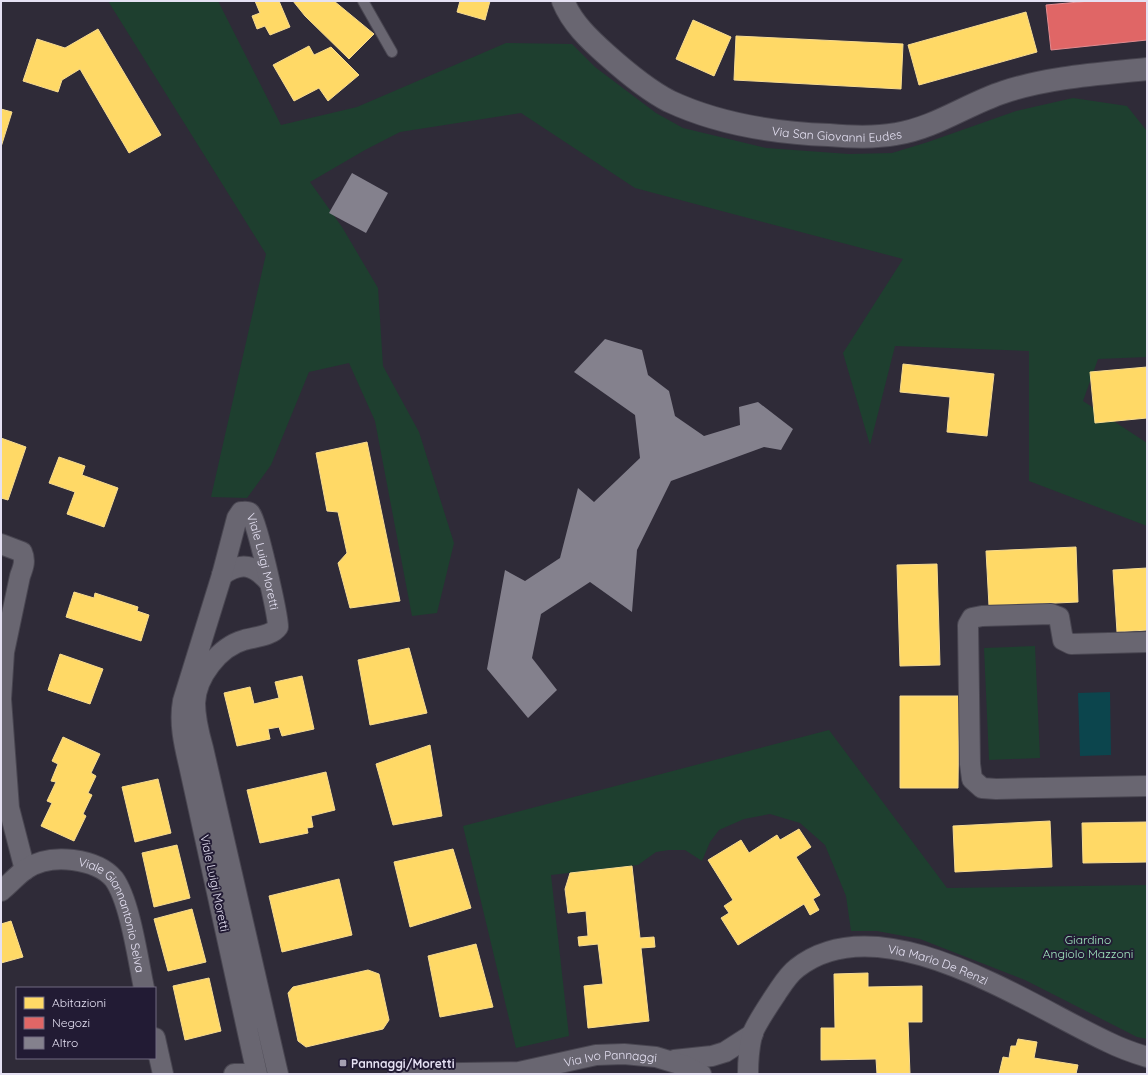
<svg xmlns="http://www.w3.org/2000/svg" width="1148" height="1075" viewBox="0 0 1148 1075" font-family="Quicksand,sans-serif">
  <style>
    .green { fill: #1e3f2f }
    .water { fill: #0c454d }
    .homes { fill: #ffd966; stroke: #f7db90 }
    .shops { fill: #e06666; stroke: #e28b90 }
    .building { fill: #84818d }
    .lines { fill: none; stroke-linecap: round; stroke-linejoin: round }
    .service-casing { stroke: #494651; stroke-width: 12 }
    .minor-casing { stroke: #494651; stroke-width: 22 }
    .tertiary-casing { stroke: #494651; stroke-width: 24 }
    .service { stroke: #696671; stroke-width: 10 }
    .minor { stroke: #696671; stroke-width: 20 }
    .tertiary { stroke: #696671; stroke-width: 22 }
    .poi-dot { fill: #a5a1b2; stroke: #221b34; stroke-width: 1.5 }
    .labels { text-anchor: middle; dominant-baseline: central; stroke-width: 4; stroke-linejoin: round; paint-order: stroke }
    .street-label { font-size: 12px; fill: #e5e1f3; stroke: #221b34 }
    .park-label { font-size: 12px; fill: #a0e6be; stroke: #221b34 }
    .poi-label { font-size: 12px; font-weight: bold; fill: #e5e1f3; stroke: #221b34; text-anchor: start }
  </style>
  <rect width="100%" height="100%" fill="#2f2b38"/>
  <g class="green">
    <path d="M108,1H218L281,125L357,107L506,43L572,44L595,67L656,113L683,128L766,148L849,154L892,153L928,142L1016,111L1073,98L1127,106L1147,131V357L1098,359L1083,401L1147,443V526L1029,481V351L895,346L870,445L843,353L903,259L635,188L521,113L400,132L365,150L310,182L342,227L378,288L383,366L419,432L454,543L437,613L412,616L375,421L349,363L309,372L271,465L247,498L211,497L266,254Z"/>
    <path d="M1035,646L1040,758L989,760L984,648Z"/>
    <path d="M829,730L947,888L1147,885V1039L1137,1037L1025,980L920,939L877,931H851L846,896L825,845L800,823L770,814L744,819L719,830L710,842L702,861L685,850H669L656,852L638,865L551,875L569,1036L516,1048L463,826Z"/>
  </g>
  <path class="water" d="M1110,692L1111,755L1080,756L1078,693Z"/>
  <g class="homes">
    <path d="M255,1H279L290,27L270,35L265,26L257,29L252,16L260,13Z"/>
    <path d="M293,1H334L374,34L349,59L305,16Z"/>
    <path d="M460,1H490L485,20L457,12Z"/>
    <path d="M1026,12L1037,52L919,85L908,45Z"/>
    <path d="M693,20L731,37L714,76L676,59Z"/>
    <path d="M98,29L161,135L129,153L80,69L62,80L58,92L23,81L37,39L65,48Z"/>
    <path d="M736,36L903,44L901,89L734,80Z"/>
    <path d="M309,46L314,55L331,47L359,75L328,101L319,88L294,101L273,65Z"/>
    <path d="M1,109L12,112L1,147Z"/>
    <path d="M903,364L994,374L987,436L947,432L950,397L900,392Z"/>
    <path d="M1147,367V418L1095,423L1090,372Z"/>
    <path d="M1,438L26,447L8,500L1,498Z"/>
    <path d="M367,442L400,601L350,608L338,563L347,553L338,512L327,511L316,453Z"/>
    <path d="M59,457L85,466L82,475L118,488L104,527L67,514L75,492L49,483Z"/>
    <path d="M1076,547L1078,602L989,606L986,551Z"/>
    <path d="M937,564L940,665L900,666L897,565Z"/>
    <path d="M1147,568V630L1117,632L1113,570Z"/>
    <path d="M74,592L94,598L95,593L138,607L137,611L149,615L141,641L66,617Z"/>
    <path d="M409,648L427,713L370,725L358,660Z"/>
    <path d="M60,654L103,669L90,704L48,690Z"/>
    <path d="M302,676L314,729L282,736L279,727L268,729L270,739L237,746L224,693L250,687L254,704L279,698L275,682Z"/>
    <path d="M900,696H959L958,788H900Z"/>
    <path d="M63,737L100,754L91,773L96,776L88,793L92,795L83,814L86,816L74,841L41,826L52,803L47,801L56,782L51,781L58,764L52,761Z"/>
    <path d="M430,745L442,816L393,825L376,764Z"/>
    <path d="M326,772L335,810L311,816L313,827L307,828L308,833L260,843L247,790Z"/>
    <path d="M158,779L171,833L135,842L122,787Z"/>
    <path d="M1050,821L1052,867L955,872L953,826Z"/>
    <path d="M1147,822V862L1083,863L1082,823Z"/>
    <path d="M799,829L811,847L796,857L820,895L813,899L819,910L810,915L804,904L738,945L721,918L729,913L724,906L733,900L708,860L741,840L749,853L777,835L780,840Z"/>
    <path d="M177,845L190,898L154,907L142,853Z"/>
    <path d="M453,849L471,908L410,927L394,862Z"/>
    <path d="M632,866L640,938L654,937L655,947L641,948L649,1021L588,1028L584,986L603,984L598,944L579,946L578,937L588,936L586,911L568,913L565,889L570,873Z"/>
    <path d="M339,879L352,935L282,952L269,896Z"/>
    <path d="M192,909L206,962L168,971L154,919Z"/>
    <path d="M11,921L23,957L1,963V924Z"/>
    <path d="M476,944L493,1007L440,1017L428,956Z"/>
    <path d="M368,970L379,974L389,1020L383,1029L306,1047L298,1041L288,993L293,987Z"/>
    <path d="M868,973V987L922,986V1022H908L910,1074H877L876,1059L821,1060V1028H835L834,974Z"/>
    <path d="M209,978L221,1031L185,1040L173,986Z"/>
    <path d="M1018,1039L1037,1042L1034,1058L1078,1065L1076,1074H999L1003,1057L1009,1058L1011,1046H1016Z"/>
  </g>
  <path class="shops" d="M1090,1H1147V40L1051,50L1046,5Z"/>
  <g class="building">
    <path d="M352,173L388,193L366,233L329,213Z"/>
    <path d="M605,339L642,350L648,375L669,391L675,416L704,436L740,425L739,407L758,402L793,429L781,450L764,447L671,481L637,550L632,612L590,582L541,614L532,658L557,690L528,718L487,669L505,570L525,581L560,558L578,488L594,502L640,458L635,415L574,372Z"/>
  </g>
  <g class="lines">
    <defs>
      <path id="service" d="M363,1L392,52"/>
      <g id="minor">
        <path d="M1,544L22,552C26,561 23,568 20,576L4,652L1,699L9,808L25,870"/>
        <path d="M222,575C242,561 254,565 269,582"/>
        <path d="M1147,642L1071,644L1063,640L1059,617L1051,614L982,616L972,618L968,625L970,764L972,779L982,788L996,789L1147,786"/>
        <path id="s1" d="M1,891C10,884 17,875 26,869C41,859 57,858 73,860C88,862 104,867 114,879C130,901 138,960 144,988"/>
        <path d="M155,1038L163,1074"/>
        <path d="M674,1060L712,1056L725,1052L753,1034"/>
        <path d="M234,1074H254"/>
        <path id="s2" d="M257,1074L189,765C184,744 179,722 183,701L222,575L237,518L241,512C244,512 247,511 250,513C256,517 278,615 278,627C272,636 254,637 244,640C219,647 196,677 195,703C195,718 199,734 203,748L278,1074"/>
        <path id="s3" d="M398,1074L519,1072L596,1055L624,1054L656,1057L686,1066L701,1074"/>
        <path id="s4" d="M748,1074C748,1061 749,1048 752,1035C755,1025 772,1000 778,991C784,982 789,974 797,968C881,902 1028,1005 1108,1042C1120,1048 1134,1053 1147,1057"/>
      </g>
      <g id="tertiary">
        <path id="s5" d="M563,1C572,23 589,39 607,55C626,72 646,89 669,101C718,124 775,133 829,135C851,137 874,138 896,134C935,128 967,104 1004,92C1049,77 1100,74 1147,69"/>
      </g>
    </defs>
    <use href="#service" class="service-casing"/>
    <use href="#minor" class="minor-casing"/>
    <use href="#tertiary" class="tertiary-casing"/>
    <use href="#service" class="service"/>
    <use href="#minor" class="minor"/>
    <use href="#tertiary" class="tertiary"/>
  </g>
  <rect class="poi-dot" x="339" y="1059" width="8" height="8" rx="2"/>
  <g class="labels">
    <g class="street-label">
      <text stroke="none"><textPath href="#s5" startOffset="320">Via San Giovanni Eudes</textPath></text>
      <text stroke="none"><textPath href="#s2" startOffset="639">Viale Luigi Moretti</textPath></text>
      <text transform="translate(215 883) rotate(78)">Viale Luigi Moretti</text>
      <text stroke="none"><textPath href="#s1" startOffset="157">Viale Giannantonio Selva</textPath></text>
      <text stroke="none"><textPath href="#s4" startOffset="269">Via Mario De Renzi</textPath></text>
      <text stroke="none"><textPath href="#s3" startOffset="214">Via Ivo Pannaggi</textPath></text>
    </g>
    <g class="park-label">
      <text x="1088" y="939">Giardino<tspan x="1088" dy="14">Angiolo Mazzoni</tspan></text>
    </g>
    <g class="poi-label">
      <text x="351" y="1063">Pannaggi/Moretti</text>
    </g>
  </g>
  <rect width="1148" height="1075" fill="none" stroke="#e5e1f3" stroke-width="4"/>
  <rect x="16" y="987" width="140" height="72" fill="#221b34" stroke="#706a80"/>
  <rect x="24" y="997" width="20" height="12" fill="#ffd966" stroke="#706a80"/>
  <text x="52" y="1007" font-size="12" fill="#e5e1f3">Abitazioni</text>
  <rect x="24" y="1017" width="20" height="12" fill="#e06666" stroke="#706a80"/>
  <text x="52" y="1027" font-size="12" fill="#e5e1f3">Negozi</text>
  <rect x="24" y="1037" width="20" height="12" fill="#84818d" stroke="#706a80"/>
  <text x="52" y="1047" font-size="12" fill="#e5e1f3">Altro</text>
</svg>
